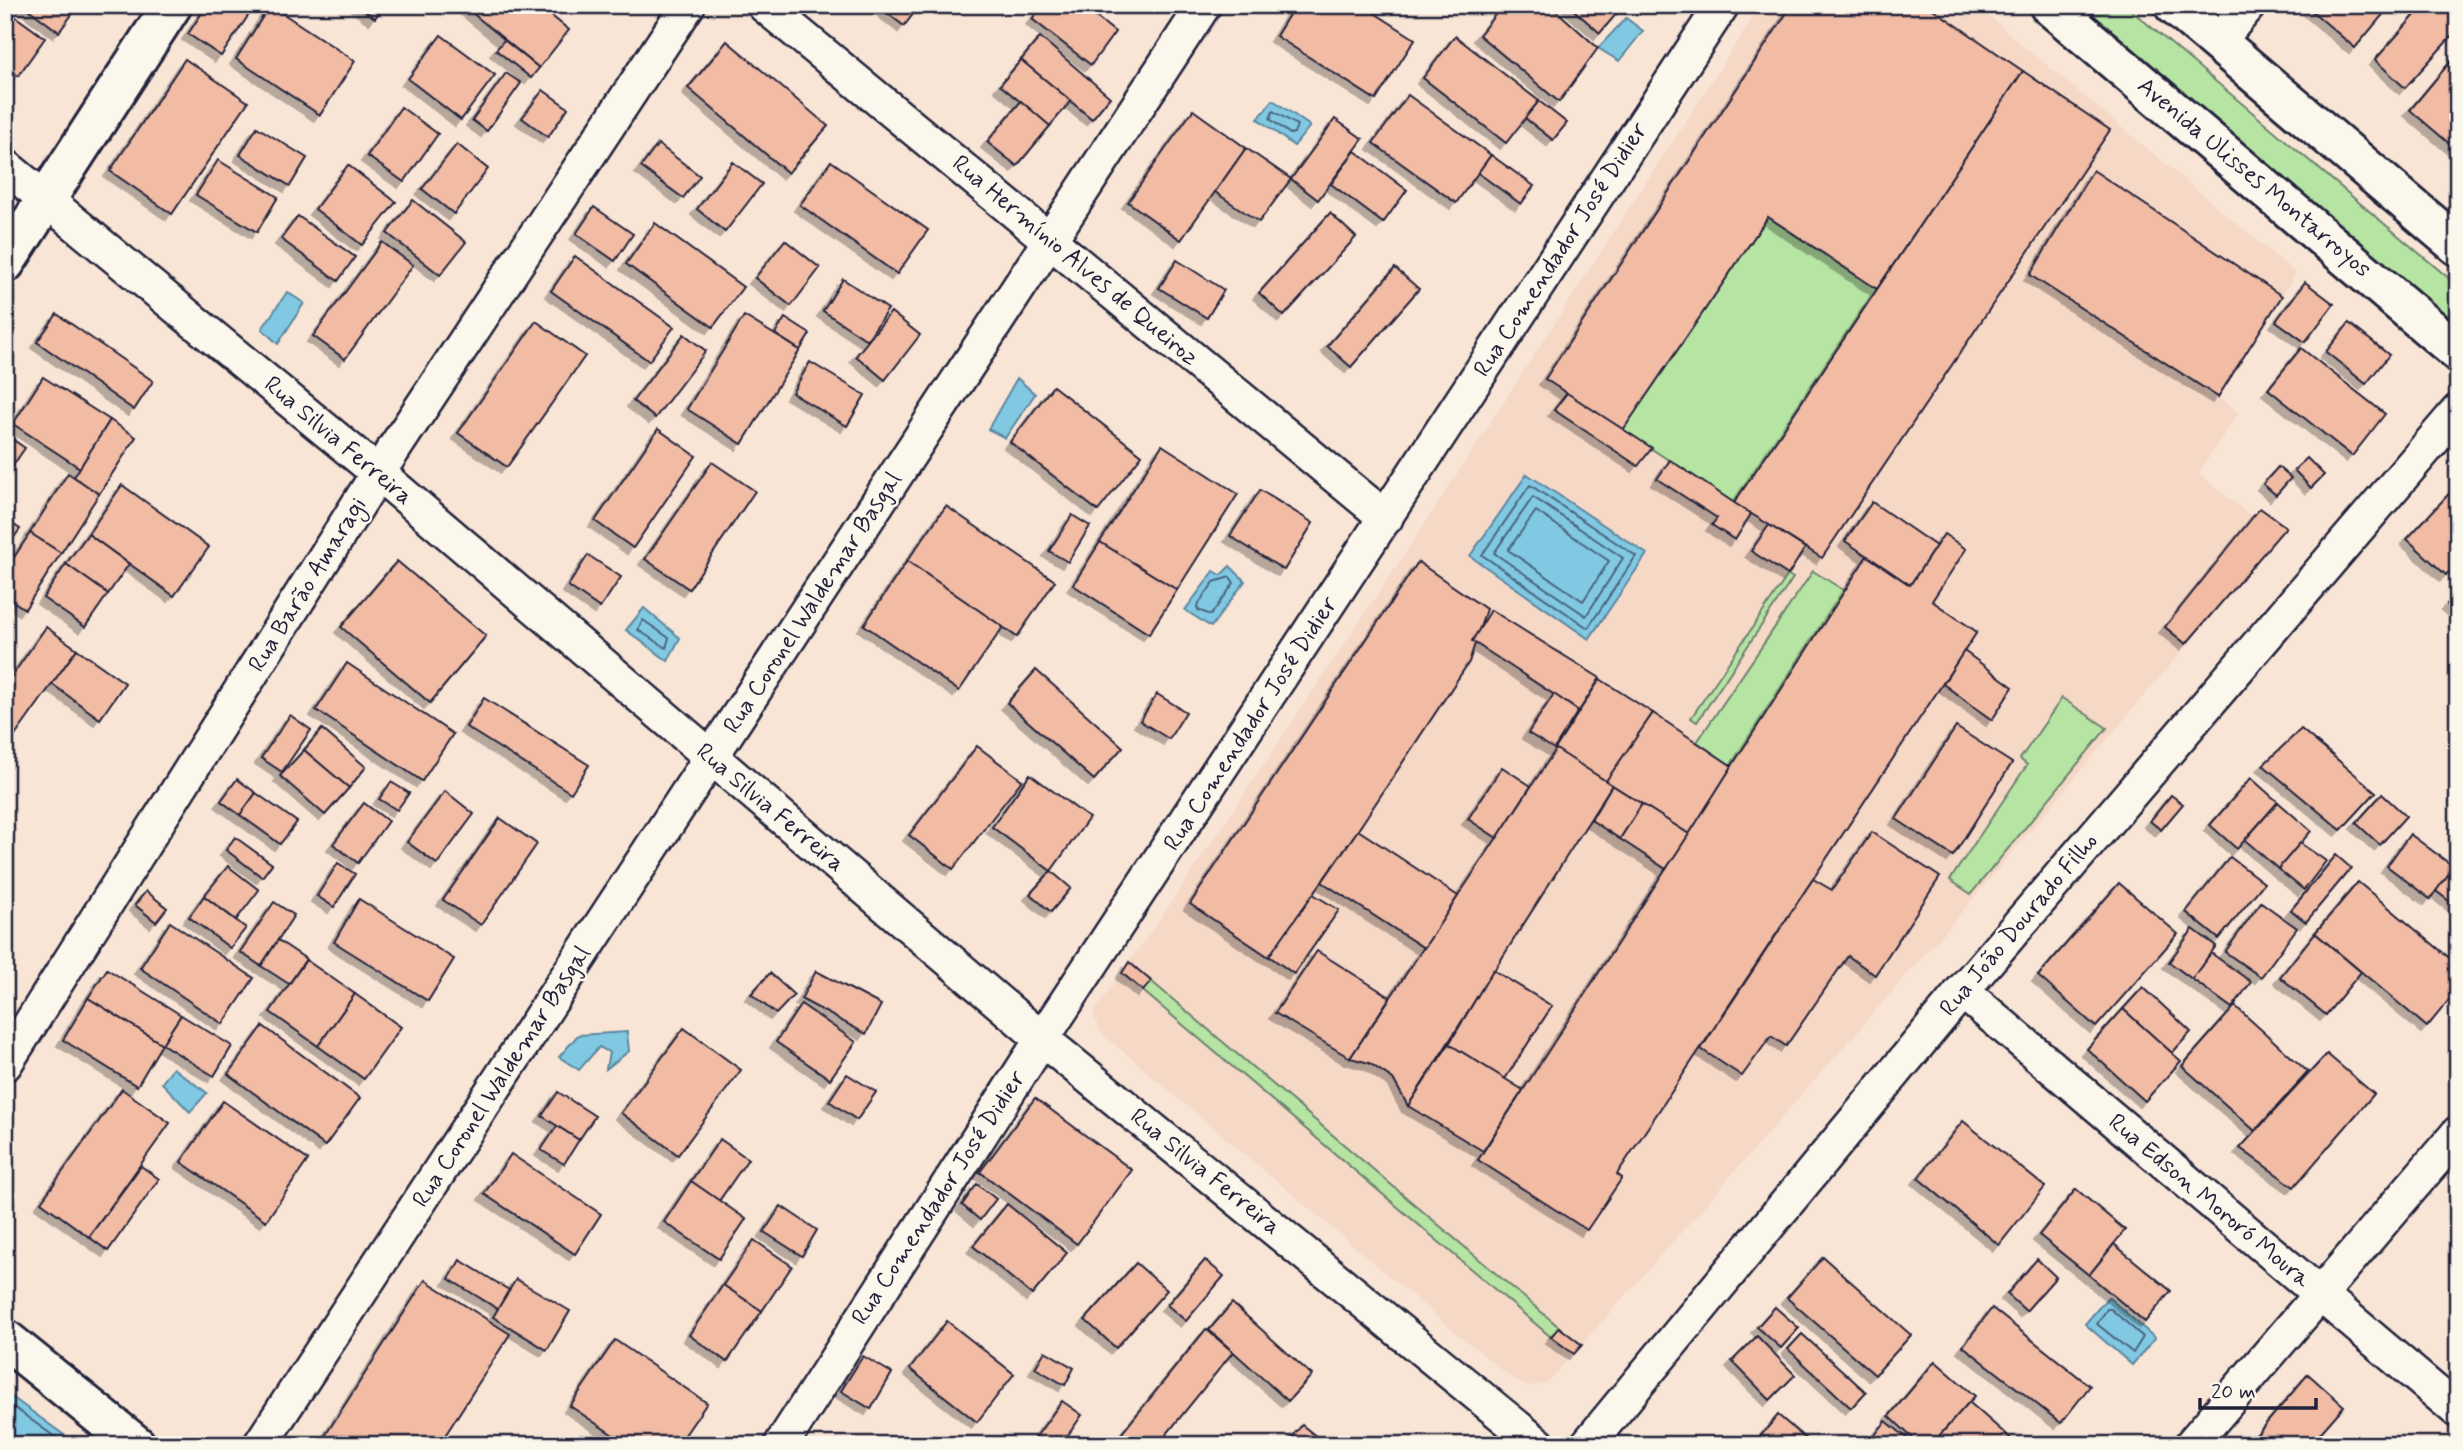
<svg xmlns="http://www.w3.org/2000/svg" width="2463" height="1450" viewBox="0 0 2463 1450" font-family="Mynerve,sans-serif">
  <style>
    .built { fill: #f6d8c7 }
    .green { fill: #b6e4a3; stroke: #6c836f; stroke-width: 2 }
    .water { fill: #81c8e2; stroke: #5b869f; stroke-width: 2 }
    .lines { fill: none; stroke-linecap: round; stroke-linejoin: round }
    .shore { stroke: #48647e; stroke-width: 2 }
    .canal { stroke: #81c8e2; stroke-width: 40 }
    .building { fill: #f1bba4; stroke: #22223b; stroke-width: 2; filter: url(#shadow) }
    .street-casing { stroke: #22223b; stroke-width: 38 }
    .secondary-casing { stroke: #22223b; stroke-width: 44 }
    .primary-casing { stroke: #22223b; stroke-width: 44 }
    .street { stroke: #fbf7ec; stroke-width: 33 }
    .secondary { stroke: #fbf7ec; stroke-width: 38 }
    .primary { stroke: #fbf7ec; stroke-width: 38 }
    .labels { text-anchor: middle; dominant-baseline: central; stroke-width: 5; stroke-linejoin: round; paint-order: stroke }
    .street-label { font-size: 24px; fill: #22223b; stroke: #fbf7ec }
  </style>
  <defs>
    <filter id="shadow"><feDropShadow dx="-6" dy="6" stdDeviation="0" flood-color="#0004"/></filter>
  </defs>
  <rect width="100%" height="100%" fill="#f8e5d6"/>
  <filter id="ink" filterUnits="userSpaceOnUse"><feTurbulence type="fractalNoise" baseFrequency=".0143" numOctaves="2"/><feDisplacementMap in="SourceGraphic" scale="14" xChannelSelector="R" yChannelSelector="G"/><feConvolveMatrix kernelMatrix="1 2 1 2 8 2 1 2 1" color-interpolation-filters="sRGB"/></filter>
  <g filter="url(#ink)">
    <path class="built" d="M1761,5H1975L2296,273L2218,397L2239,413L2198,473L2252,517L2260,508L2286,527L1956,919L1612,1311L1547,1383L1527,1387L1514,1380L1447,1325L1101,1033L1093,1013L1156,925L1418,534Z"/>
    <g class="green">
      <path d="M2082,5H2125L2458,286V323L2447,318Z"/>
      <path d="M1768,217L1877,289L1734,503L1623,430Z"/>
      <path d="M1813,571L1845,591L1732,766L1697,742Z"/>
      <path d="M1788,575L1793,578L1697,722L1691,718Z"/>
      <path d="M2062,698L2107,728L1971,894L1950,880L2027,765L2020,759Z"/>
      <path d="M1151,981L1559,1327L1551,1337L1143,991Z"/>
    </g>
    <g class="water">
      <path d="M1626,18L1643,31L1619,61L1598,48Z"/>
      <path d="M1273,100L1310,126L1294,146L1258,119Z"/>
      <path d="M287,292L304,303L278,344L262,329Z"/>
      <path d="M1017,378L1035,394L1005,438L988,429Z"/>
      <path d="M1527,474L1647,554L1589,639L1470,556Z"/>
      <path d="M1230,566L1245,581L1211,627L1185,610L1214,571L1221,575Z"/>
      <path d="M644,608L680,638L668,661L626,630Z"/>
      <path d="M627,1032L629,1051L606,1069L609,1052L599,1047L579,1070L559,1057L578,1035Z"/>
      <path d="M173,1068L207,1093L190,1112L162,1083Z"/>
      <path d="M2108,1297L2155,1338L2132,1365L2085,1324Z"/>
      <path d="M5,1392L71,1440L77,1445H17L5,1436Z"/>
    </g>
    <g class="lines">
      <g class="shore">
        <path d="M1273,111L1297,125L1294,133L1290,134L1270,119Z"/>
        <path d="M1530,485L1636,556L1588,628L1482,555Z"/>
        <path d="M1533,497L1623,558L1586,616L1494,553Z"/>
        <path d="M1536,511L1609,561L1583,601L1508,550Z"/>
        <path d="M1230,577L1234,583L1211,615L1198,610L1197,606L1214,582Z"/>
        <path d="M643,620L669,638L666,648L638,630Z"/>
        <path d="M2107,1309H2111L2143,1337L2133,1353L2097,1324Z"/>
        <path d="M5,1401L66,1445"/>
      </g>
      <path class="canal" d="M5,1440L11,1445"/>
    </g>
    <g class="building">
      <path d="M23,5H79L59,32Z"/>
      <path d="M207,5H244L252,10L221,56L188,34Z"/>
      <path d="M270,5L355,61L320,115L236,59Z"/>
      <path d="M357,5H384L375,18Z"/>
      <path d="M466,5H538L569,30L539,68L465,7Z"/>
      <path d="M877,5H920L904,26Z"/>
      <path d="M1043,5H1081L1115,32L1091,65L1032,19Z"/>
      <path d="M1295,5H1362L1415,39L1376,100L1276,36Z"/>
      <path d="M1503,5H1550L1598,48L1559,102L1479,35Z"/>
      <path d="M1568,5H1624L1600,33Z"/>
      <path d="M1792,5H1927L2023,71L1877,289L1768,217L1623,430L1545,379Z"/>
      <path d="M2305,5H2391L2355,48Z"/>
      <path d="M2424,5H2458V29L2405,88L2375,60Z"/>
      <path d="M5,9L45,38L18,76L5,67Z"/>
      <path d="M441,35L495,75L461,120L408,79Z"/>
      <path d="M1455,36L1539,101L1506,143L1423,78Z"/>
      <path d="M1040,37L1110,97L1092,119L1021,60Z"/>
      <path d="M504,40L539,68L531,78L496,50Z"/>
      <path d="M727,41L828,126L788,173L688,88Z"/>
      <path d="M2455,56L2458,58V151L2410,110Z"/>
      <path d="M185,59L248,102L172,214L110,171Z"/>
      <path d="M1021,60L1071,101L1050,126L1000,85Z"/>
      <path d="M2023,71L2110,130L1822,558L1734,503Z"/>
      <path d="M506,73L521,83L487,131L472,120Z"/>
      <path d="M543,90L568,108L548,137L522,118Z"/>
      <path d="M1408,95L1491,155L1456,203L1373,143Z"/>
      <path d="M1021,101L1050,126L1017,166L987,142Z"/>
      <path d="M1539,101L1567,123L1553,140L1525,118Z"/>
      <path d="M401,107L438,134L404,182L367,156Z"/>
      <path d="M1193,110L1246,148L1181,240L1128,202Z"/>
      <path d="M1335,119L1363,139L1318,200L1291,179Z"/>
      <path d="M257,127L307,158L290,186L240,155Z"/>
      <path d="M457,144L488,169L454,214L422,189Z"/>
      <path d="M658,144L700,176L683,198L641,167Z"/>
      <path d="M1246,148L1291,179L1259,222L1215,192Z"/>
      <path d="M1355,151L1407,190L1383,223L1331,184Z"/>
      <path d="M1491,155L1534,186L1521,204L1478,173Z"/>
      <path d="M218,160L278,197L257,232L196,195Z"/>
      <path d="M831,161L928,230L897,274L800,205Z"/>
      <path d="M733,162L762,184L725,232L697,209Z"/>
      <path d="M348,165L396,202L362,245L315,209Z"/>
      <path d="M2093,170L2282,296L2218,397L2030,275Z"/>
      <path d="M413,200L466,242L440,275L387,233Z"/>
      <path d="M594,207L633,234L615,261L576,234Z"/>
      <path d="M1330,213L1356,237L1284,316L1259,293Z"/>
      <path d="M298,216L355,257L338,281L281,239Z"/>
      <path d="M655,223L743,287L713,327L626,264Z"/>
      <path d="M785,240L820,268L791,306L755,278Z"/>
      <path d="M382,242L413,265L345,359L313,336Z"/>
      <path d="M575,256L674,327L649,361L551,291Z"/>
      <path d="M1177,260L1224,290L1207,318L1159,288Z"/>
      <path d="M1395,268L1419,289L1351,367L1327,346Z"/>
      <path d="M843,279L888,309L867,340L823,311Z"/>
      <path d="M2305,282L2334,304L2305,342L2276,321Z"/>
      <path d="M891,312L920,335L885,380L856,356Z"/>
      <path d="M57,314L153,381L134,410L37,342Z"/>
      <path d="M744,316L800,350L742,444L687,409Z"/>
      <path d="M785,318L810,334L800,350L775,334Z"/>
      <path d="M536,321L585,356L507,467L458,433Z"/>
      <path d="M2349,323L2389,355L2366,384L2326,352Z"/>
      <path d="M684,334L706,351L655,418L633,401Z"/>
      <path d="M2301,348L2385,414L2352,456L2268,389Z"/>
      <path d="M810,362L865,395L847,426L792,393Z"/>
      <path d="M43,377L110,420L80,468L13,424Z"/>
      <path d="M1053,386L1142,455L1098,511L1010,442Z"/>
      <path d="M1567,393L1652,448L1638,466L1554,410Z"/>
      <path d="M110,420L136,437L99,494L74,477Z"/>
      <path d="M658,429L696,456L633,548L595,521Z"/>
      <path d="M5,434L25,448L5,477Z"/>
      <path d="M1162,445L1238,494L1177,590L1100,542Z"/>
      <path d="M2307,458L2324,475L2311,488L2294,470Z"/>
      <path d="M1670,460L1751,514L1735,540L1712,525L1717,518L1657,479Z"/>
      <path d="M712,462L755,491L689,589L645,559Z"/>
      <path d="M2278,467L2291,478L2276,495L2263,484Z"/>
      <path d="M68,473L99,494L61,553L30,533Z"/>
      <path d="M2458,484V562L2446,575L2407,539Z"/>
      <path d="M122,485L209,547L174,596L88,534Z"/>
      <path d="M1260,490L1313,523L1284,570L1230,536Z"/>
      <path d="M1872,502L1936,546L1910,585L1845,541Z"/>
      <path d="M946,506L1055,581L1017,637L907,561Z"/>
      <path d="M2260,508L2286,527L2186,644L2165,627Z"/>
      <path d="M1072,515L1090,526L1068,562L1049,551Z"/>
      <path d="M5,519L20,529L5,550Z"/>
      <path d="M1769,525L1805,548L1788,575L1751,551Z"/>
      <path d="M30,533L61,553L25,609L5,596V571Z"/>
      <path d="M88,534L129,564L108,594L66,564Z"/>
      <path d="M1944,534L1966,549L1932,601L1977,632L1617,1174L1622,1178L1587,1230L1478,1160L1867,556L1910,585Z"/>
      <path d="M1100,542L1177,590L1149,634L1073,585Z"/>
      <path d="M588,555L621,577L600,608L568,586Z"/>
      <path d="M397,561L486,636L430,703L341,627Z"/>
      <path d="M907,561L1003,627L959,691L864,625Z"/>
      <path d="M1418,562L1486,609L1469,662L1358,830L1269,957L1190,904Z"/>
      <path d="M66,564L108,594L85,627L43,598Z"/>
      <path d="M2458,594V614L2447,604Z"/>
      <path d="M1491,610L1600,678L1579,711L1472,641Z"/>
      <path d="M46,627L77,649L7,747L5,686Z"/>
      <path d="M77,649L125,683L100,719L52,684Z"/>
      <path d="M1964,651L2013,687L1992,720L1943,684Z"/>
      <path d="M347,663L453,734L422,781L316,710Z"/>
      <path d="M1036,670L1123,747L1094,780L1007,703Z"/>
      <path d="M1600,679L1653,713L1607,782L1555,749Z"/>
      <path d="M1157,694L1186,712L1169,739L1140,721Z"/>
      <path d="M1554,694L1578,711L1554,749L1528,733Z"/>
      <path d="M484,698L589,765L571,793L466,727Z"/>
      <path d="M1653,713L1732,766L1689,834L1606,781Z"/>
      <path d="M290,715L311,730L282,772L261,758Z"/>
      <path d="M1956,727L2012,763L1953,856L1896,819Z"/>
      <path d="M322,729L366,767L349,788L304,750Z"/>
      <path d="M2301,729L2376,792L2341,830L2263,765Z"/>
      <path d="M977,746L1022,780L953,869L909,835Z"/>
      <path d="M1556,749L1612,785L1408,1106L1393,1079L1369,1063L1350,1058Z"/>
      <path d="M304,750L349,788L325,815L280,776Z"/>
      <path d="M1502,767L1531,786L1497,838L1468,819Z"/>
      <path d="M1030,774L1089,818L1051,871L992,827Z"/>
      <path d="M2251,778L2278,802L2237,849L2210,825Z"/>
      <path d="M237,779L256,793L240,815L221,801Z"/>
      <path d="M391,782L409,793L397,810L379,799Z"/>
      <path d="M1612,785L1642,804L1620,839L1591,820Z"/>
      <path d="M445,791L474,814L437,864L407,842Z"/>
      <path d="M256,793L297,822L280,844L240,815Z"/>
      <path d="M2382,794L2406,816L2380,845L2356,823Z"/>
      <path d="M2171,795L2183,804L2161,830L2150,821Z"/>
      <path d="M2278,802L2311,831L2278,869L2245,840Z"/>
      <path d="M364,803L388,821L358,863L333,844Z"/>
      <path d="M1642,804L1689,834L1666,869L1620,839Z"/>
      <path d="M500,818L537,844L481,925L443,900Z"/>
      <path d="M1358,830L1458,896L1424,948L1322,882Z"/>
      <path d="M1872,832L1940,877L1875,975L1848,956L1786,1046L1771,1036L1742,1076L1701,1049L1813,879L1832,890Z"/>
      <path d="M2410,834L2454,867L2430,899L2387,866Z"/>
      <path d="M235,837L272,864L262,877L226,850Z"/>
      <path d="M2300,843L2326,861L2304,890L2278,869Z"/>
      <path d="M2336,855L2351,868L2306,922L2291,910Z"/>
      <path d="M2230,857L2264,883L2219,939L2186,912Z"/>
      <path d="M338,863L355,874L334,907L317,896Z"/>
      <path d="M228,866L259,890L236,920L204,896Z"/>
      <path d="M2454,867L2458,871V908L2436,891Z"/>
      <path d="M1051,871L1071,888L1051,912L1030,894Z"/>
      <path d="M2358,882L2458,965V989L2427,1027L2315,933Z"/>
      <path d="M2119,883L2178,934L2096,1027L2038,976Z"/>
      <path d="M146,891L167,908L156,922L135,905Z"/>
      <path d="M1313,894L1339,910L1294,974L1269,956Z"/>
      <path d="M204,896L246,928L230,948L189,917Z"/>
      <path d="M359,899L454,959L428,1001L334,942Z"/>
      <path d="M274,902L294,915L261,966L240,952Z"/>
      <path d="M2261,902L2297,928L2261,977L2225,952Z"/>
      <path d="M170,922L254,978L223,1024L140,968Z"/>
      <path d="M2193,929L2216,946L2192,979L2169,962Z"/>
      <path d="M2315,933L2361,972L2326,1015L2280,977Z"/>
      <path d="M278,940L306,959L289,984L261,966Z"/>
      <path d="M1317,951L1390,997L1350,1058L1275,1013Z"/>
      <path d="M2211,953L2251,982L2232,1008L2192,979Z"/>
      <path d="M306,960L355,994L318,1046L270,1012Z"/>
      <path d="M1129,962L1151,981L1143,991L1122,973Z"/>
      <path d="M107,969L181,1015L162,1044L88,998Z"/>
      <path d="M1493,970L1552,1006L1505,1079L1449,1044Z"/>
      <path d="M816,971L881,1005L866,1034L801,999Z"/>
      <path d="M770,973L794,995L776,1014L751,994Z"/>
      <path d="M2143,987L2191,1032L2172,1053L2123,1009Z"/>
      <path d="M355,994L401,1027L364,1079L318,1046Z"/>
      <path d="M88,998L162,1044L137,1086L63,1040Z"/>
      <path d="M801,1004L856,1042L830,1079L776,1042Z"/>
      <path d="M2235,1006L2308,1072L2255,1131L2182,1066Z"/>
      <path d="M2123,1009L2181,1061L2145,1101L2087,1049Z"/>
      <path d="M181,1015L232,1046L214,1076L162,1044Z"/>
      <path d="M263,1026L360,1098L325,1146L228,1074Z"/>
      <path d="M684,1028L741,1070L678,1155L621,1113Z"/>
      <path d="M1449,1044L1523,1090L1483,1151L1408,1106Z"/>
      <path d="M2327,1054L2374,1094L2294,1187L2240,1148Z"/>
      <path d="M847,1074L876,1092L857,1120L829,1101Z"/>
      <path d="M122,1089L170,1123L89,1237L41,1202Z"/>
      <path d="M558,1092L595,1116L579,1140L542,1116Z"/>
      <path d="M1035,1098L1132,1170L1077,1244L980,1172Z"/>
      <path d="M223,1101L308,1160L266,1221L181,1162Z"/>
      <path d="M1963,1121L2045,1187L1999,1245L1918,1178Z"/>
      <path d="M557,1126L579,1140L564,1164L541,1150Z"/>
      <path d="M720,1139L748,1159L719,1201L691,1181Z"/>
      <path d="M511,1154L601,1214L575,1254L484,1194Z"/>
      <path d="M141,1166L159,1179L108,1251L89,1237Z"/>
      <path d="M691,1181L746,1219L719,1259L664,1222Z"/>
      <path d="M977,1184L996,1199L980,1220L962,1205Z"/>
      <path d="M2076,1189L2125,1230L2089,1275L2039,1235Z"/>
      <path d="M1007,1204L1067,1253L1032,1295L973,1246Z"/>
      <path d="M781,1206L817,1230L802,1256L764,1232Z"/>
      <path d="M754,1240L792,1266L762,1311L723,1285Z"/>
      <path d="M2114,1244L2171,1291L2145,1322L2089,1275Z"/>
      <path d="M1823,1257L1911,1335L1875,1375L1787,1298Z"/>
      <path d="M2037,1259L2056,1277L2026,1311L2007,1294Z"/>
      <path d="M460,1260L509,1290L498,1309L449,1279Z"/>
      <path d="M1205,1260L1224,1276L1186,1321L1167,1305Z"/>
      <path d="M1136,1263L1167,1290L1116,1348L1085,1320Z"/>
      <path d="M516,1279L570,1311L547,1350L493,1317Z"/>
      <path d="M425,1280L510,1334L439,1445H319Z"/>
      <path d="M723,1285L762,1311L727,1362L689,1335Z"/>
      <path d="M1232,1303L1312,1375L1288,1401L1209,1330Z"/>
      <path d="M1775,1307L1799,1328L1781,1348L1757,1327Z"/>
      <path d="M1992,1308L2090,1386L2061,1423L1963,1346Z"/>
      <path d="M947,1321L1014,1374L977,1422L910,1369Z"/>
      <path d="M1559,1327L1582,1345L1574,1354L1551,1337Z"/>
      <path d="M1206,1329L1233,1352L1158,1445H1124L1117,1439Z"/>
      <path d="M1802,1334L1866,1392L1851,1408L1788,1349Z"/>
      <path d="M1757,1336L1795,1375L1770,1400L1732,1361Z"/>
      <path d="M615,1340L707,1403L678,1445H628L570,1406Z"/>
      <path d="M1045,1351L1074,1368L1065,1385L1035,1368Z"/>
      <path d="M863,1356L892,1373L871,1409L841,1391Z"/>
      <path d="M1935,1361L1975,1396L1931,1445H1920L1889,1416Z"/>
      <path d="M2308,1374L2344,1406L2310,1445H2248Z"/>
      <path d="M1062,1401L1082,1415L1061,1445H1030Z"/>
      <path d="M1969,1402L2018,1445H1937L1934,1442Z"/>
      <path d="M1778,1415L1813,1445H1753Z"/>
      <path d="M1886,1421L1916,1445H1867Z"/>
      <path d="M1302,1425L1327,1445H1286Z"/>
    </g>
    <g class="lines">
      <defs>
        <g id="street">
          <path d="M764,5L1386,518"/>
          <path d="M2218,42L2249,5"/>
          <path d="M5,166L378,473L1042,1039L1539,1445"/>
          <path d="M1962,991L2458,1411"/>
          <path d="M5,1064L378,473L688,5"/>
          <path d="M260,1445L1204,5"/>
          <path d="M781,1445L1042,1039L1722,5"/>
          <path d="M1587,1445L1962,991L2458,411"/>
          <path d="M2191,1445L2458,1133"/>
        </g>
        <g id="secondary">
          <path d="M2049,5L2458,352"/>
          <path d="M2174,5L2458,246"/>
          <path d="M5,263L172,5"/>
        </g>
        <path id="primary" d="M5,1339L136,1445"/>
      </defs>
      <use href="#street" class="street-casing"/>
      <use href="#secondary" class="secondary-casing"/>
      <use href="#primary" class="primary-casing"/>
      <use href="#street" class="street"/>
      <use href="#secondary" class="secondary"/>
      <use href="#primary" class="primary"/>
    </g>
  </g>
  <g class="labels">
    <g class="street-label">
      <text transform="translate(2254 178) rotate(40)">Avenida Ulisses Montarroyos</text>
      <text transform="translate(1561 250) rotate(-57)">Rua Comendador José Didier</text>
      <text transform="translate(1075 261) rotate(40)">Rua Hermínio Alves de Queiroz</text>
      <text transform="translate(338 441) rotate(40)">Rua Silvia Ferreira</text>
      <text transform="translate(308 585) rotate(-58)">Rua Barão Amaragi</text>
      <text transform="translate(813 603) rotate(-57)">Rua Coronel Waldemar Basgal</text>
      <text transform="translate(1251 724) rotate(-57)">Rua Comendador José Didier</text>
      <text transform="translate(770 808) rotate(40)">Rua Silvia Ferreira</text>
      <text transform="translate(2019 925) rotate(-50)">Rua João Dourado Filho</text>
      <text transform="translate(502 1077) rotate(-57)">Rua Coronel Waldemar Basgal</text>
      <text transform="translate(1205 1172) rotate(39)">Rua Silvia Ferreira</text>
      <text transform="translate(939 1198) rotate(-57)">Rua Comendador José Didier</text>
      <text transform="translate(2209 1201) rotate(40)">Rua Edson Mororó Moura</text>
    </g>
  </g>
  <rect width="2463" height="1450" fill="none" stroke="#fbf7ec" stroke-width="28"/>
  <rect x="14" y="14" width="2435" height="1422" fill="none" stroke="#22223b" stroke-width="2.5" filter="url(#ink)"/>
  <path d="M2200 1398v10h116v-10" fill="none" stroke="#22223b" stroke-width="3.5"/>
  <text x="2211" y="1398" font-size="21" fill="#22223b" stroke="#fbf7ec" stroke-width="5" paint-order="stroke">20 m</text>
</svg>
